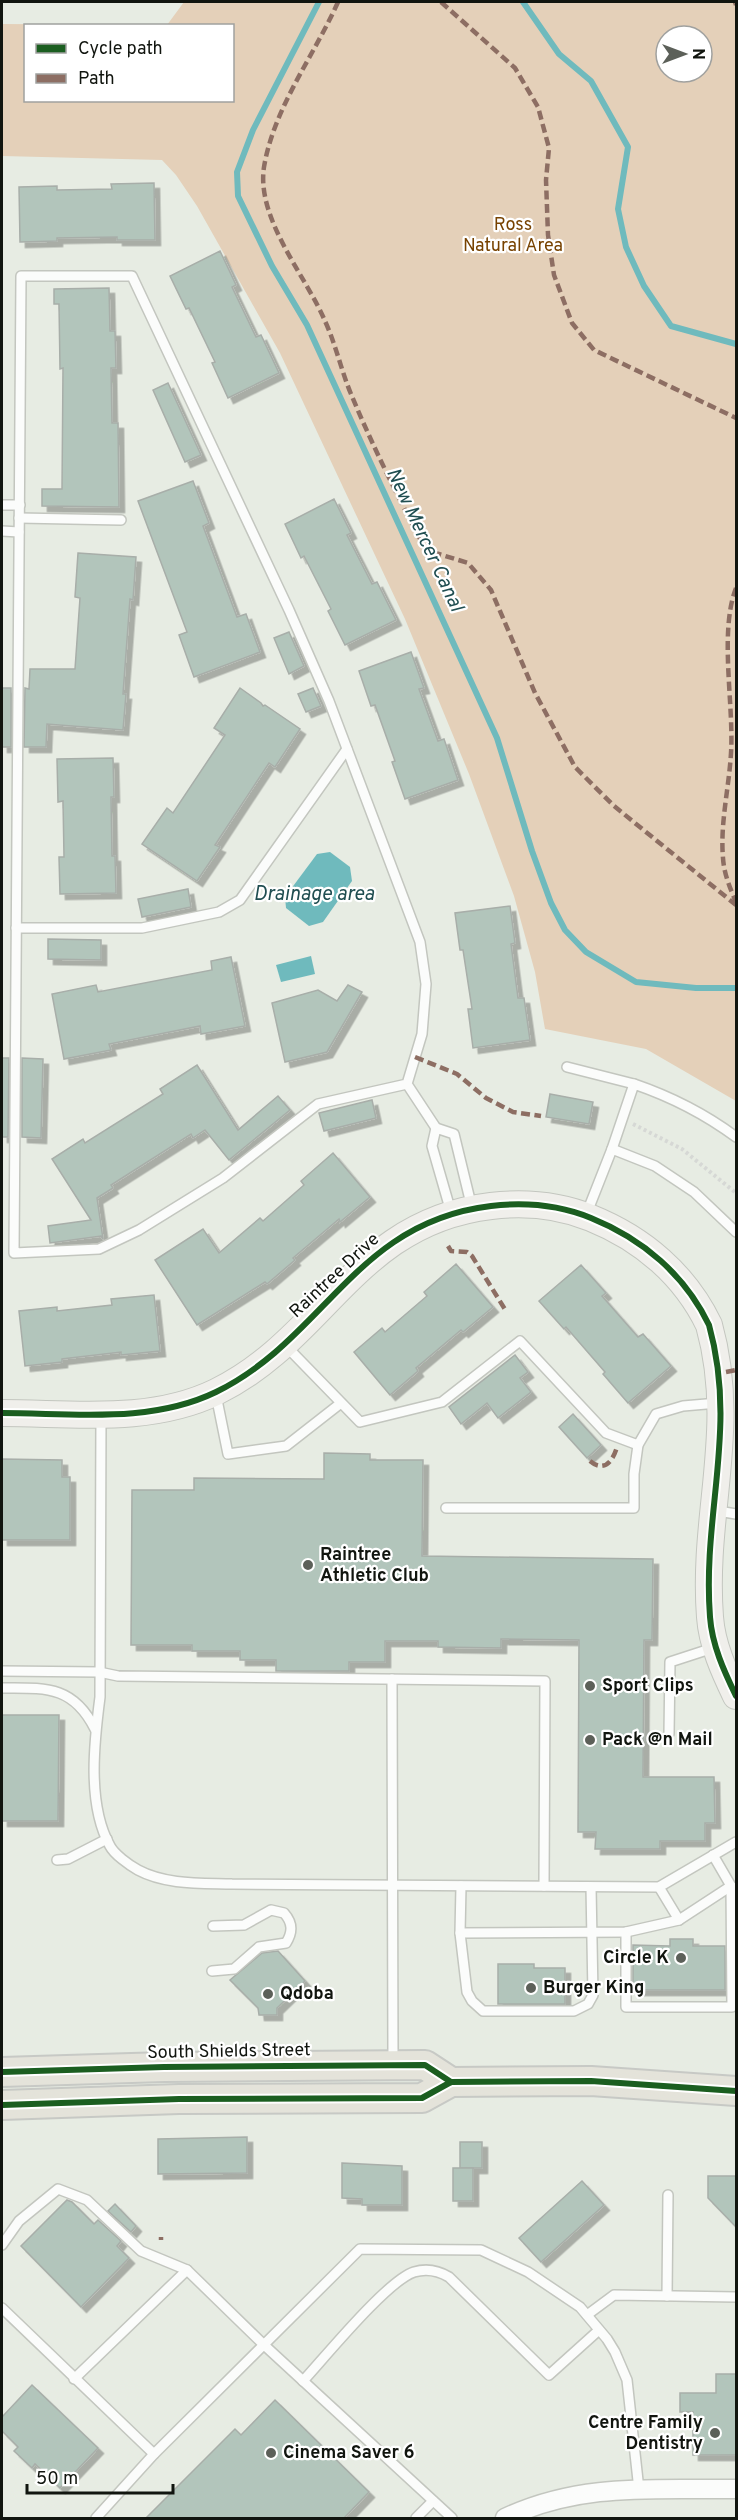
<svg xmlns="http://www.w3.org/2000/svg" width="738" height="2520" viewBox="0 0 738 2520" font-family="Overpass,sans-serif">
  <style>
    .green { fill: #e4d0b9; fill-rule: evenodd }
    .water { fill: #6fbabd }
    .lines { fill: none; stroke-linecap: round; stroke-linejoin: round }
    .stream { stroke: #6fbabd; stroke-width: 6 }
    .building { fill: #b2c5bb; stroke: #a8aea9; stroke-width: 1.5; filter: url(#shadow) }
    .lane-casing { stroke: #c3c6bf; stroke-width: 12 }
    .street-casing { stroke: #c3c6bf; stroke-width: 21 }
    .secondary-casing { stroke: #c3c6bf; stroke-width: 28 }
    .primary-casing { stroke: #c7c9c5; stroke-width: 32 }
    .path { stroke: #d6d8d5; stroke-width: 4; stroke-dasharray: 3 3; stroke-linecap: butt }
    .lane { stroke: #fbfcfb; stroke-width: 9 }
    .street { stroke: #fbfcfb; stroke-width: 18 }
    .secondary { stroke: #f0efeb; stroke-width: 26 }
    .primary { stroke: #e4e3da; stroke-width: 28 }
    .quiet { stroke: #8d6e63; stroke-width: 4.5; stroke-dasharray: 9 4.5; stroke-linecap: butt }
    .cycleway-casing { stroke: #fff; stroke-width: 10 }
    .cycleway { stroke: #1b5e20; stroke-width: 6 }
    .poi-dot { fill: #5c6059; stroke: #fff; stroke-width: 2 }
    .labels { text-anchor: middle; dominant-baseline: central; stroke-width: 4.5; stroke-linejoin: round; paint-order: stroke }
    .park-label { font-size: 18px; fill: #774200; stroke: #fff }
    .street-label { font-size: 18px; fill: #11150f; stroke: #fff }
    .poi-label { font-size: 18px; font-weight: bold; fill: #11150f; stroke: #fff; text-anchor: start }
    .water-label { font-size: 20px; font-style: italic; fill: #204e51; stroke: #fff }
  </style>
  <defs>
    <filter id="shadow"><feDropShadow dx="5.5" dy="5.5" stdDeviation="0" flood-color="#0004"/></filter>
  </defs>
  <rect width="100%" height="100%" fill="#e7ece3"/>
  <path class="green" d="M184,2H736V1101L646,1049L545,1029L535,972L514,896L469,774L405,619L280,353L197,206L176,175L162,160L2,156V24L167,25ZM26,26H232V100H26ZM666,36H702V72H666Z"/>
  <g class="water">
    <path d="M330,852L350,867L352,881L323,922L309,926L286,908L285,897L317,854Z"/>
    <path d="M311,956L315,974L281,982L276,965Z"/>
  </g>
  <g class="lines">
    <g class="stream">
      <path d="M319,2L253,130L237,172L238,196L272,266L307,325L497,738L532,851L551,903L565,930L586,952L636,982L696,988H736"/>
      <path d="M523,2L559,54L591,81L628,147L618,209L626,247L644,286L671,326L736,344"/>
    </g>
  </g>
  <g class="building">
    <path d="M154,183L155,240H117V237L57,238V241L20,242L19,187L57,186V190L112,189L111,184Z"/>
    <path d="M220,251L236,285L232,287L256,337L261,335L279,373L228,398L212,363L215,362L189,308L186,309L170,276Z"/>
    <path d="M109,288L110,331H115L116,368H111L112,423H118L119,507L42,506V489H62L63,368L60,369L59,304H54V289Z"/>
    <path d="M168,383L201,455L185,462L153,390Z"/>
    <path d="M193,481L209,523L203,526L237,617L246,614L260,652L194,677L179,635L187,632L138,501Z"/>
    <path d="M334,499L351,533L347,535L372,584L377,582L396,620L345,645L328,611L331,609L304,556L301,558L285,524Z"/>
    <path d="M78,553L136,557L133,600L130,599L123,694H126L123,730L47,724L46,747H24L25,688L29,689L30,669H75L80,598L75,597Z"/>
    <path d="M289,632L304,666L289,674L274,638Z"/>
    <path d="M411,652L424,688L419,689L438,741L444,739L458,780L405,799L392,762L395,761L375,705L371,706L359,671Z"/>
    <rect x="2" y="688" width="9" height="59"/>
    <path d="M240,688L261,703L263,706L265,705L300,729L275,767L269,763L215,845L220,847L197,881L142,844L167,808L173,813L225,735L214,728Z"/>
    <path d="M313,688L321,706L306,712L298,694Z"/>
    <path d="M113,758L114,797H111L112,856H115L116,893L60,894L59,857H64L63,801L58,802L57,759Z"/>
    <path d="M188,889L191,907L142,917L138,899Z"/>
    <path d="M510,906L515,943L511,944L518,998H524L530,1040L473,1048L468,1009H472L463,950H460L455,913Z"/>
    <path d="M48,939L101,940V960L48,959Z"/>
    <path d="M231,957L245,1026L201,1034L200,1026L109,1044L111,1050L64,1059L52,994L96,985L98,992L212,970L211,961Z"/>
    <path d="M348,985L362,992L327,1052L285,1062L272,1003L318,990L337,1001Z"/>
    <path d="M2,1058H9L8,1137H2Z"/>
    <path d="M22,1058L43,1059L41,1138L22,1137Z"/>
    <path d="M197,1065L238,1130L278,1096L290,1110L229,1160L205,1130L193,1138L191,1134L111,1185L113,1188L97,1198L103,1239L101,1236L50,1243L48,1226L91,1220L52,1159L83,1139L85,1143L163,1094L160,1089Z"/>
    <path d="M550,1094L593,1102L589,1124L546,1117Z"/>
    <path d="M372,1100L376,1118L324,1131L319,1113Z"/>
    <path d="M333,1153L370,1197L340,1222L339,1219L293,1258L295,1260L267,1284L265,1282L197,1325L155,1260L203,1229L219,1253L260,1218L263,1221L304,1185L301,1181Z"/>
    <path d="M456,1264L493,1307L463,1332L461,1330L416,1368L418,1371L390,1395L354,1352L382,1328L385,1332L427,1296L424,1292Z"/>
    <path d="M581,1265L606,1293L602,1296L638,1337L643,1334L671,1366L628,1403L603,1374L605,1372L566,1327L564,1329L539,1301Z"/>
    <path d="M154,1295L160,1351L121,1355V1352L62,1359V1362L25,1366L19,1311L57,1307V1311L112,1305L111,1299Z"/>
    <path d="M515,1355L528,1372L520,1378L531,1392L498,1418L487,1403L461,1424L449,1407Z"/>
    <path d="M573,1414L601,1445L587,1458L559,1427Z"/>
    <path d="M324,1453L370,1454V1460H423L422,1556L653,1559L652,1640H644L643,1777H714L715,1823H705V1841H660V1849H595L596,1832H578L579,1640L501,1639V1648L438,1647V1641H385V1662H349V1671H276V1660H240V1651H192V1645H131L132,1490H194V1478L324,1479Z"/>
    <path d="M2,1459L62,1460V1477H70V1540H2Z"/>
    <path d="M2,1715H59L58,1821H2Z"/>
    <path d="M670,1939H693V1946H725V1990H633V1945L670,1946Z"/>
    <path d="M278,1951L305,1981L277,2008V2015H259L258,2008L230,1980L262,1953Z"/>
    <path d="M498,1964H534V1968H565V2004H498Z"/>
    <path d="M247,2137V2173L158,2174V2139Z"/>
    <rect x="460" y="2142" width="22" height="26"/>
    <path d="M342,2163L402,2166V2205H362V2199L342,2198Z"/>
    <rect x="453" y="2168" width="20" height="33"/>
    <path d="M708,2176H736V2227L708,2198Z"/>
    <path d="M582,2181L604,2205L541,2262L519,2238Z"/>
    <path d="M67,2200L72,2202L94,2224L98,2220L121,2241L117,2246L129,2258L81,2307L21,2246Z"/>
    <path d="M115,2204L136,2226L131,2232L108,2211Z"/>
    <path d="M716,2374H736V2455H693V2412H680V2393H716Z"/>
    <path d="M32,2385L98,2448L60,2488L35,2464L32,2468L14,2451L18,2447L2,2431V2417Z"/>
    <path d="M275,2400L369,2492L344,2518H146L235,2429L241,2435Z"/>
  </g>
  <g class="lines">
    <defs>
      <g id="lane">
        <path d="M2,505H20"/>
        <path d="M19,518L121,520"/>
        <path d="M2,531L19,532"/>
        <path d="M16,928H142L219,912L240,900L347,749"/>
        <path d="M567,1067L634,1084"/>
        <path d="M407,1084L318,1104L223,1178L139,1230L99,1249L14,1253L21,276H132L289,610L329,701L420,942L426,984L422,1034L407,1084L436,1128"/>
        <path d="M612,1149L634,1084C672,1097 705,1114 736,1137"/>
        <path d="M451,1212L432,1146L436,1128L454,1134L472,1208"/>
        <path d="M586,1215L612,1149L655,1166L694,1192L736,1232"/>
        <path d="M285,1345L360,1422L442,1402L520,1341L606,1433L638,1445"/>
        <path d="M216,1395L228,1454L286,1446L341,1403"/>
        <path d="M101,1415L100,1697C94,1743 87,1805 110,1846C114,1854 129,1865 138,1870C166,1885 201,1883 232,1884L659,1887L736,1842"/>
        <path d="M446,1508H634V1474L638,1445L656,1414L683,1406L718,1403"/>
        <path d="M718,1511L736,1514"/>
        <path d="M2,1671L99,1672L118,1676L545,1681L544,1886"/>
        <path d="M392,1679L393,2061"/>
        <path d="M2,1688C45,1688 73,1685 95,1729"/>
        <path d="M669,1734L670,1662L713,1648"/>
        <path d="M57,1860L68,1859L107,1839"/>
        <path d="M461,1886L460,1933L467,1992L472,2001L483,2011H574L588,2004L593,1995L591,1887"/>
        <path d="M659,1887L679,1920"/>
        <path d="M626,1932V2007H732L731,1886L713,1855"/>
        <path d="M460,1933L626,1932L679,1920L731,1886L732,1888"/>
        <path d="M212,1971L234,1969L259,1947L286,1943C293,1932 293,1923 284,1913L271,1910L244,1925L213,1926"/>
        <path d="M2,2245L19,2221L58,2189L87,2200L141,2251L187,2270L263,2344L452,2518"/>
        <path d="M667,2296L668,2195"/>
        <path d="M2,2308L154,2454"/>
        <path d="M587,2315L614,2295L736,2297"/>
        <path d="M74,2379L187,2270"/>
        <path d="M303,2381C326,2356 387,2281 414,2272C427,2268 439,2271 449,2277L549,2375L599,2330"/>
        <path d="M96,2518L154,2454L360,2249L481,2250L528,2272L580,2307L607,2339L615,2352L627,2380L639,2490"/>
        <path d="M416,2518L433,2501"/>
      </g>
      <path id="street" d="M505,2518C581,2482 655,2490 736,2489"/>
      <path id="secondary" d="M2,1413C73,1413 150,1424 216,1392C325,1339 355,1222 491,1206C525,1202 559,1205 591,1218C643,1239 685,1275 709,1325C738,1429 702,1513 710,1617C712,1645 724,1671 736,1696"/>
      <g id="primary">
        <path d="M2,2072L164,2067L425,2065L451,2082"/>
        <path d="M2,2105L179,2099L422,2098L451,2082L591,2081L736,2091"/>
      </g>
    </defs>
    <use href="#lane" class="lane-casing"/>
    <use href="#street" class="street-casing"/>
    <use href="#secondary" class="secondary-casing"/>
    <use href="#primary" class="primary-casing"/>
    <path class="path" d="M633,1124L682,1149L736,1193"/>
    <use href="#lane" class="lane"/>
    <use href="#street" class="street"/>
    <use href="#secondary" class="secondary"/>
    <use href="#primary" class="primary"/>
    <g class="quiet">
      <path d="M338,2C314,56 274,107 264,167C256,219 306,276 325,321C336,345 341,370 351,394C373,447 399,499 426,550L468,563L491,590L535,693L575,767L614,806L736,905"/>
      <path d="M441,2L515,68L538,107L549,148L546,180L548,235L554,275L572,323L594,350L736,418"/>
      <path d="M735,2L736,5"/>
      <path d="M736,588C719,632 734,704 731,753C729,788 720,823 723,858C724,874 730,888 736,902"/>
      <path d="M415,1057L457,1074L486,1098L513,1112L541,1116"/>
      <path d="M448,1246L451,1251L467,1252L472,1256L506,1311"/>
      <path d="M726,1372L736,1370"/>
      <path d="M590,1461C604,1473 613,1461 617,1447"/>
      <path d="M161,2237V2240"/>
    </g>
    <defs>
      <g id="cycleway">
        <path d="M2,1413C73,1413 150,1424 216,1392C325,1339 355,1222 491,1206C525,1202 559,1205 591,1218C643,1239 685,1275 709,1325C738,1429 702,1513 710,1617C712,1645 724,1671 736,1696"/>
        <path d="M2,2072L164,2067L425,2065L451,2082"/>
        <path d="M2,2105L179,2099L422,2098L451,2082L591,2081L736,2091"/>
      </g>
    </defs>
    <use href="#cycleway" class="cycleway-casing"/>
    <use href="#cycleway" class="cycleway"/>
  </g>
  <g class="poi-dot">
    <circle cx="308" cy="1565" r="6"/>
    <circle cx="590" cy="1686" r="6"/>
    <circle cx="590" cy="1740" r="6"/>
    <circle cx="681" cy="1958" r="6"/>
    <circle cx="531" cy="1988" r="6"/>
    <circle cx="268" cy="1994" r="6"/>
    <circle cx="715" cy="2433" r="6"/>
    <circle cx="271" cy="2453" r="6"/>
  </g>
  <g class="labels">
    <g class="park-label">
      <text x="513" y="225">Ross<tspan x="513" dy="21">Natural Area</tspan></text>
    </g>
    <g class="street-label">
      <text transform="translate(335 1276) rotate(-43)">Raintree Drive</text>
      <text transform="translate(229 2052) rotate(-1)">South Shields Street</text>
    </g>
    <g class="poi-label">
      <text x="320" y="1555">Raintree<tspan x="320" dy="21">Athletic Club</tspan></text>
      <text x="602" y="1686">Sport Clips</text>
      <text x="602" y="1740">Pack @n Mail</text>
      <text x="669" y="1958" text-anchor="end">Circle K</text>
      <text x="543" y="1988">Burger King</text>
      <text x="280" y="1994">Qdoba</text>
      <text x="703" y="2423" text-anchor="end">Centre Family<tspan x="703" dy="21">Dentistry</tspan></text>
      <text x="283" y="2453">Cinema Saver 6</text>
    </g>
    <g class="water-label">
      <text transform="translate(424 540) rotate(65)">New Mercer Canal</text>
      <text x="314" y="895">Drainage area</text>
    </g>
  </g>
  <rect width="738" height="2520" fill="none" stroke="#11150f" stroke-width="6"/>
  <rect x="24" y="24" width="210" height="78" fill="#ffffff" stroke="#a0a19f" stroke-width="1.5"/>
  <rect x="36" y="44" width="30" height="9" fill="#1b5e20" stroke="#a0a19f" stroke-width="1.5"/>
  <text x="78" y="54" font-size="18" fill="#11150f">Cycle path</text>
  <rect x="36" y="74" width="30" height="9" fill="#8d6e63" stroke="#a0a19f" stroke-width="1.5"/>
  <text x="78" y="84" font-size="18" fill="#11150f">Path</text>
  <g transform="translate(684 54) rotate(90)"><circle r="28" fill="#ffffff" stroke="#a0a19f" stroke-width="1.5"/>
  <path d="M0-4.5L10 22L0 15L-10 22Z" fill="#5c6059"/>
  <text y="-9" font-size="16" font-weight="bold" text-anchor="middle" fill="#11150f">N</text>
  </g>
  <path d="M27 2484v9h146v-9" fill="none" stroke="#11150f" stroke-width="3"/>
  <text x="36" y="2484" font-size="18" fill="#11150f" stroke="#ffffff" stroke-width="4.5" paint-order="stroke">50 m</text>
</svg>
